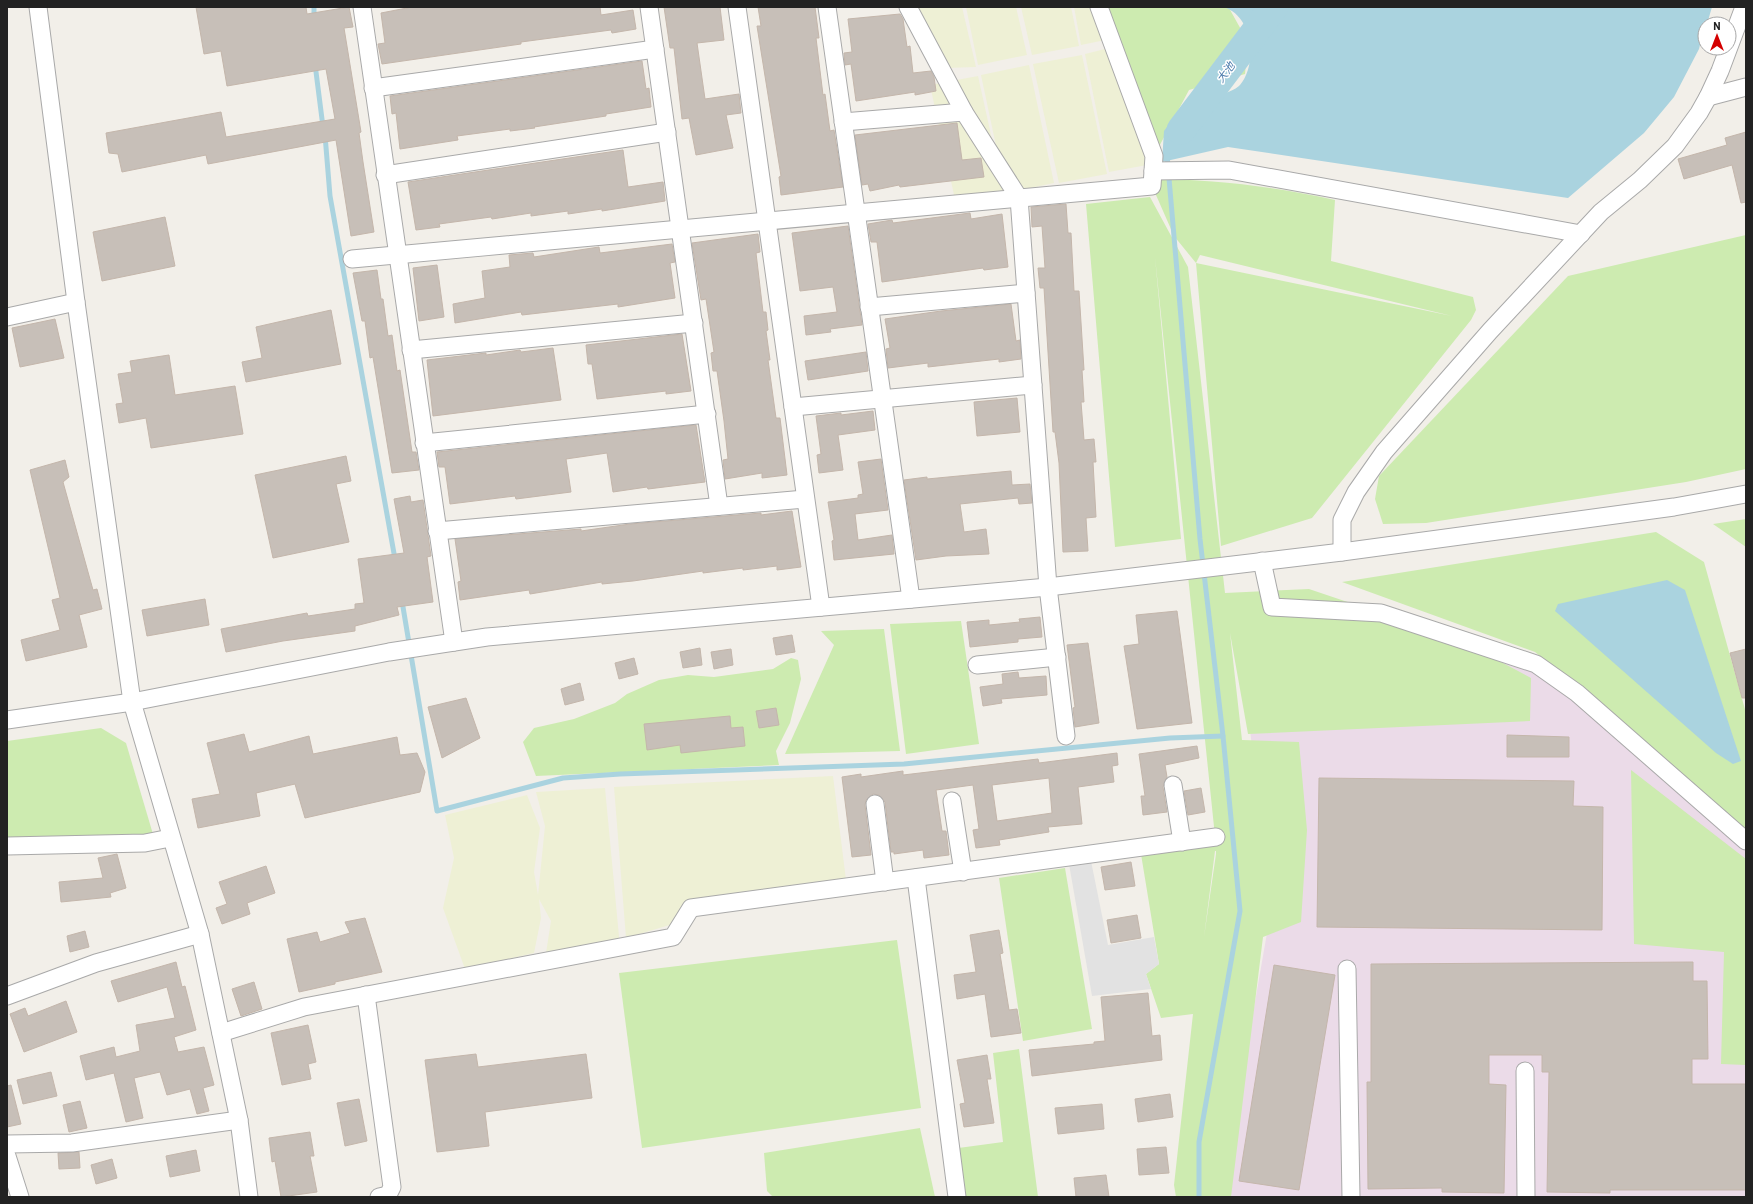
<svg xmlns="http://www.w3.org/2000/svg" width="1753" height="1204" viewBox="0 0 1753 1204" font-family="Barlow,'Noto Sans JP',sans-serif">
  <style>
    .industrial { fill: #ebdbe8 }
    .farmland { fill: #eef0d5 }
    .grass { fill: #cdebb0; fill-rule: evenodd }
    .parking { fill: #e2e2e2 }
    .water { fill: #aad3df }
    .lines { fill: none; stroke-linecap: round; stroke-linejoin: round }
    .stream { stroke: #aad3df; stroke-width: 5 }
    .river { stroke: #aad3df; stroke-width: 29 }
    .building { fill: #c7bfb8; stroke: #c4b6ab; fill-rule: evenodd }
    .minor-casing { stroke: #a9a9a9; stroke-width: 19 }
    .minor { stroke: #fff; stroke-width: 17 }
    .labels { text-anchor: middle; dominant-baseline: central; stroke-width: 3; stroke-linejoin: round; paint-order: stroke }
    .water-label { font-size: 11px; font-style: italic; fill: #4a7aab; stroke: #fff }
  </style>
  <rect width="100%" height="100%" fill="#f2efe9"/>
  <path class="industrial" d="M1237,618L1505,658L1560,683L1746,844V1197H1227L1232,1134L1271,910Z"/>
  <g class="farmland">
    <path d="M914,7H962L976,67L946,68Z"/>
    <path d="M966,7H1016L1027,55L978,65Z"/>
    <path d="M1021,7H1071L1079,46L1032,55Z"/>
    <path d="M1074,7H1099L1110,39L1081,45Z"/>
    <path d="M1113,47L1158,163L1109,172L1085,54Z"/>
    <path d="M1082,55L1107,174L1059,183L1033,64Z"/>
    <path d="M1029,65L1054,183L1006,193L981,75Z"/>
    <path d="M978,76L1004,194L956,204L930,85Z"/>
    <path d="M833,776L846,880L691,908L683,921L626,938L614,787Z"/>
    <path d="M605,788L620,947L546,953L551,921L539,899L541,918L534,953L465,969L443,908L454,858L445,815L527,795L540,828L534,872L538,895L545,826L536,792Z"/>
  </g>
  <g class="grass">
    <path d="M1103,7H1221L1229,8L1248,42L1245,74L1189,90L1154,156Z"/>
    <path d="M1153,179C1213,179 1276,187 1335,200L1331,261L1473,297L1476,310L1471,320L1312,518L1221,546L1196,263L1174,236L1156,195ZM1200,255L1452,316L1196,263Z"/>
    <path d="M1150,197L1188,267L1225,593L1309,589L1392,617L1503,663L1531,678L1530,721L1248,734L1230,633L1242,740L1299,742L1307,830L1301,922L1263,937L1231,1197H1176L1174,1185L1193,1014L1161,1018L1146,974L1159,964L1140,848L1212,838L1216,846L1155,257L1181,539L1115,547L1086,204ZM1216,851V854L1204,937L1215,851Z"/>
    <path d="M1746,235V469L1686,482L1426,523L1383,524L1375,499L1379,476L1568,276Z"/>
    <path d="M1746,519V547L1713,524Z"/>
    <path d="M1656,532L1704,562L1746,713V829L1535,652L1342,582Z"/>
    <path d="M961,621L979,744L906,754L890,624Z"/>
    <path d="M884,629L900,751L785,754L834,645L821,631Z"/>
    <path d="M791,658L798,660L801,679L790,723L776,751L779,765L536,776L523,742L534,728L574,719L615,703L627,694L659,680L688,675L714,677L773,669Z"/>
    <path d="M101,728L126,743L155,841H7V741Z"/>
    <path d="M1631,770L1746,859V1065L1721,1064L1724,952L1634,944Z"/>
    <path d="M1065,868L1092,1029L1023,1041L999,878Z"/>
    <path d="M897,940L921,1108L642,1148L619,973Z"/>
    <path d="M1019,1049L1038,1197H960L951,1149L1003,1142L993,1053Z"/>
    <path d="M920,1128L935,1197H773L767,1191L764,1153Z"/>
  </g>
  <path class="parking" d="M1091,861L1108,945L1154,937L1159,964L1146,974L1151,989L1092,996L1069,864Z"/>
  <g class="water">
    <path d="M1223,7H1712L1707,24H1705L1699,49L1674,97L1644,133L1568,198L1228,147L1162,162L1164,131L1185,102C1198,100 1231,95 1240,85C1258,64 1253,15 1223,7Z"/>
    <path d="M1667,580L1685,590L1741,761L1733,764L1716,753L1555,611L1558,604Z"/>
  </g>
  <g class="lines">
    <g class="stream">
      <path d="M314,7V18"/>
      <path d="M315,64L323,127"/>
      <path d="M325,135L330,196L395,559"/>
      <path d="M1167,155L1200,539L1223,736L1240,911L1199,1142V1197"/>
      <path d="M402,601L437,811L563,778L620,774L904,764L1170,738L1223,736"/>
    </g>
    <path class="river" d="M1181,130L1274,7"/>
  </g>
  <g class="building">
    <path d="M196,7H306L307,14L349,7L353,27L344,28L361,132L359,133L363,162L374,232L351,236L336,140L208,164L206,155L122,172L118,154L109,153L106,133L221,112L226,137L335,119L326,69L227,86L221,51L204,54Z"/>
    <path d="M412,7H600L601,15L633,10L636,29L612,33L611,30L521,42V44L382,64L378,44L385,43L381,13Z"/>
    <path d="M664,7H720L724,40L697,43L705,99L739,94L741,113L726,115L733,148L696,155L689,118L682,119L674,48H670Z"/>
    <path d="M758,7H815L819,38H816L823,95L825,94L830,131L834,130L843,187L781,195L779,177L781,176L757,26H761Z"/>
    <path d="M900,14L903,19L907,47L910,46L913,73L931,71L934,77L936,91L915,95V92L856,101L851,64L845,65L844,53L852,52L848,19Z"/>
    <path d="M642,61L646,89L649,88L651,107L606,114V116L534,127L535,128L510,131V129L457,136L458,140L400,149L396,113L392,114L390,96Z"/>
    <path d="M957,123L962,160L981,158L984,177L900,187L899,185L870,191L868,184L862,185L855,135Z"/>
    <path d="M1746,132V202L1741,203L1732,165L1684,179L1678,159L1727,145L1725,138Z"/>
    <path d="M623,150L628,187L663,182L665,201L602,211V209L568,214V211L531,216V213L492,219L491,217L439,224L440,227L416,230L408,182Z"/>
    <path d="M1066,204L1068,233H1071L1074,291H1079L1084,370H1082L1084,402H1081L1084,440L1094,439L1096,462H1093L1096,517L1086,518L1088,551L1063,552L1059,463L1055,432H1053L1044,288H1040L1038,268H1045L1042,226L1032,227L1031,207Z"/>
    <path d="M970,213L971,219L1002,214L1008,267L984,270L983,268L882,282L877,242H871L868,224L892,220L893,223Z"/>
    <path d="M165,217L175,266L102,281L93,232Z"/>
    <path d="M848,226L862,325L830,329L831,332L806,335L804,316L837,312L833,287L800,291L792,233Z"/>
    <path d="M758,234L760,252L756,253L763,312H766L768,330L766,331L770,360H768L776,418H780L787,475L762,478V473L725,479L723,460L728,459L724,421L717,371H713L711,353L714,352L706,299L701,300L692,243Z"/>
    <path d="M672,244L675,262L670,263L675,298L618,307V304L522,315L521,312L455,323L453,304L485,298L482,271L510,267L509,255L533,253L534,257L599,247L600,253Z"/>
    <path d="M437,265L444,317L419,321L413,268Z"/>
    <path d="M377,270L381,299H383L388,336L392,335L397,371L400,370L412,452H416L419,470L392,473L373,357L370,358L365,321H362L353,273Z"/>
    <path d="M1011,304L1016,341L1020,340L1021,359L999,362V359L928,367V363L888,368L886,349L890,348L885,319L941,311Z"/>
    <path d="M331,310L341,364L246,382L242,362L262,358L256,327Z"/>
    <path d="M55,319L64,358L20,367L12,328Z"/>
    <path d="M682,334L691,391L666,394V391L597,399L592,364H588L586,345Z"/>
    <path d="M553,348L561,400L433,416L427,360L486,353V355L520,350L521,352Z"/>
    <path d="M866,352L868,371L808,380L805,361Z"/>
    <path d="M169,355L175,395L235,386L243,434L151,448L146,418L119,423L116,404L123,403L118,374L132,372L130,361Z"/>
    <path d="M1017,398L1020,432L977,436L974,402Z"/>
    <path d="M873,411L875,430L838,435L843,470L819,473L817,455L821,454L816,416L841,413V415Z"/>
    <path d="M696,425L705,482L648,489L647,487L613,492L607,453L566,459L571,492L516,499L515,496L450,504L445,467H439L437,452Z"/>
    <path d="M346,456L351,481L336,484L349,542L273,558L255,475Z"/>
    <path d="M881,459L888,510L855,514L858,540L892,535L894,554L834,560L832,541L834,540L828,502L858,498V495L863,494L858,462Z"/>
    <path d="M65,460L69,477L63,482L93,590L97,589L102,609L79,615L87,647L26,661L21,640L60,630L52,600L60,598L30,470Z"/>
    <path d="M1011,471L1012,485L1030,484L1032,503L1019,504L1018,498L960,504L964,532L986,529L989,554L946,556L916,560L904,480L927,477V479Z"/>
    <path d="M410,496L411,502L423,500L431,556L427,557L433,602L397,607L399,615L355,626V631L283,641L226,652L221,629L307,613L308,616L355,609V604L364,603L358,559L404,553L394,499Z"/>
    <path d="M792,511L801,567L777,570V566L743,570V568L703,573V571L633,581L602,584V582L530,594L529,590L460,600L458,582L461,581L455,539L581,529V531L630,524L761,513V515Z"/>
    <path d="M205,599L209,625L147,636L142,610Z"/>
    <path d="M1177,611L1192,723L1137,729L1124,646L1139,644L1136,615Z"/>
    <path d="M1040,617L1042,637L1018,639V642L970,647L967,622L989,620V625L1020,622L1019,619Z"/>
    <path d="M792,635L795,652L776,655L773,638Z"/>
    <path d="M1088,643L1099,723L1075,727L1073,708L1075,707L1067,645Z"/>
    <path d="M700,648L702,665L683,668L680,652Z"/>
    <path d="M731,649L733,665L714,669L711,652Z"/>
    <path d="M1746,649V698H1742L1730,653Z"/>
    <path d="M634,658L638,674L619,679L615,663Z"/>
    <path d="M1018,672L1019,678L1046,676L1047,695L1001,699L1002,703L983,706L980,687L1003,684L1002,674Z"/>
    <path d="M580,683L584,700L565,705L561,689Z"/>
    <path d="M466,698L480,738L442,758L428,707Z"/>
    <path d="M776,708L779,725L759,728L756,711Z"/>
    <path d="M730,716L731,728L743,727L745,746L681,753L680,745L647,750L644,724Z"/>
    <path d="M244,734L249,752L309,736L313,754L397,737L400,755L417,753L425,772L420,792L305,818L295,784L256,793L260,816L198,828L192,799L220,794L207,743Z"/>
    <path d="M1507,735L1569,737V757H1507Z"/>
    <path d="M1197,746L1199,758L1165,765L1167,777L1163,787L1167,812L1143,815L1141,796H1145L1139,754Z"/>
    <path d="M1117,753L1118,765L1112,766L1114,782L1078,787L1082,824L1048,827L1049,832L999,840L1000,845L976,848L973,830L979,829L973,785L936,790L942,831H946L949,855L924,858L923,850L894,854V852H891L885,802L879,795L873,794L866,800L865,805L871,855L852,857L842,777L861,774V777L903,771V775L1038,759L1039,763ZM1049,778L1052,813L997,821L992,785Z"/>
    <path d="M1319,778L1574,781L1573,806L1603,807L1602,930L1317,927Z"/>
    <path d="M1201,788L1205,812L1188,815L1184,791Z"/>
    <path d="M117,854L126,888L110,893L111,897L61,902L59,882L103,878L98,858Z"/>
    <path d="M1131,862L1135,886L1105,890L1101,867Z"/>
    <path d="M266,866L275,893L247,903L250,914L222,924L216,908L227,904L219,882Z"/>
    <path d="M1137,915L1141,938L1111,943L1107,920Z"/>
    <path d="M365,918L382,972L335,982V984L299,992L287,939L317,932L320,942L350,933L345,922Z"/>
    <path d="M999,930L1003,953L1000,954L1009,1010L1017,1009L1021,1033L991,1037L985,994L957,999L954,975L976,972L970,935Z"/>
    <path d="M85,931L89,947L70,952L67,936Z"/>
    <path d="M176,962L182,987L185,986L196,1030L174,1037L178,1052L204,1047L214,1085L203,1088L209,1111L197,1114L190,1089L167,1095L160,1072L134,1078L143,1118L126,1122L114,1073L86,1080L80,1056L114,1047L116,1057L140,1051L136,1025L175,1018L167,987L118,1002L111,981Z"/>
    <path d="M1693,962V981H1707L1708,1059H1692V1084H1746V1190H1610V1193L1547,1192L1549,1072H1542V1055H1489V1084L1506,1085L1504,1193L1442,1192V1188L1368,1189L1367,1082H1371V964Z"/>
    <path d="M1274,965L1335,975L1299,1190L1239,1181Z"/>
    <path d="M254,982L262,1009L241,1016L232,989Z"/>
    <path d="M1148,993L1152,1036L1160,1035L1162,1060L1032,1076L1029,1050L1094,1044V1042L1105,1041L1101,997Z"/>
    <path d="M66,1001L77,1032L24,1052L10,1014L25,1008L28,1016Z"/>
    <path d="M308,1025L316,1062L308,1064L311,1079L282,1085L271,1033Z"/>
    <path d="M476,1054L478,1067L586,1054L592,1098L485,1112L489,1146L437,1152L425,1060Z"/>
    <path d="M987,1055L991,1079H987L994,1123L964,1127L960,1104L965,1103L957,1060Z"/>
    <path d="M51,1072L57,1096L23,1104L17,1080Z"/>
    <path d="M11,1085L21,1124L7,1127V1086Z"/>
    <path d="M1170,1094L1173,1117L1138,1122L1135,1099Z"/>
    <path d="M359,1099L367,1141L345,1146L337,1103Z"/>
    <path d="M80,1101L87,1128L69,1132L63,1105Z"/>
    <path d="M1102,1104L1104,1129L1058,1134L1055,1108Z"/>
    <path d="M310,1132L314,1156H310L317,1192L281,1197L275,1161L272,1162L269,1138Z"/>
    <path d="M1166,1147L1169,1173L1139,1175L1137,1149Z"/>
    <path d="M196,1150L200,1171L170,1177L166,1156Z"/>
    <path d="M79,1152L80,1168L59,1169L58,1153Z"/>
    <path d="M112,1159L117,1178L96,1184L91,1165Z"/>
    <path d="M1106,1175L1109,1197H1076L1074,1178Z"/>
  </g>
  <g class="lines">
    <defs>
      <g id="minor">
        <path d="M38,7L76,302L132,702L200,934L239,1120L249,1197"/>
        <path d="M362,7L454,642"/>
        <path d="M649,7L719,506"/>
        <path d="M737,7L821,607"/>
        <path d="M827,7L911,599"/>
        <path d="M908,7L964,112L1019,198L1048,587L1066,736"/>
        <path d="M373,88L655,49"/>
        <path d="M1708,97L1746,87"/>
        <path d="M843,122L964,112"/>
        <path d="M1153,171L1229,170L1581,234"/>
        <path d="M385,175L667,132"/>
        <path d="M352,259L1152,186L1154,156L1099,7"/>
        <path d="M869,307L1026,293"/>
        <path d="M7,317L76,302"/>
        <path d="M411,350L694,323"/>
        <path d="M793,407L1033,385"/>
        <path d="M424,443L707,414"/>
        <path d="M437,531L805,499"/>
        <path d="M1342,552V520L1356,492L1384,452L1490,331L1601,212L1640,180L1675,146L1699,113L1708,97L1720,71L1744,7"/>
        <path d="M1262,561L1272,607L1381,613L1536,664L1577,693L1746,841"/>
        <path d="M977,665L1057,657"/>
        <path d="M7,720L132,702L389,652L487,637L1048,587L1342,552L1674,507L1746,494"/>
        <path d="M1173,785L1182,842"/>
        <path d="M952,801L963,872"/>
        <path d="M875,804L885,882"/>
        <path d="M7,846L145,843L170,838"/>
        <path d="M916,878L957,1197"/>
        <path d="M1347,969L1351,1197"/>
        <path d="M366,995L392,1187L388,1195L379,1197"/>
        <path d="M7,996L96,963L200,934"/>
        <path d="M221,1033L304,1007L673,937L691,908L1216,837"/>
        <path d="M1525,1071L1526,1197"/>
        <path d="M7,1144L72,1143L239,1120"/>
        <path d="M7,1156L20,1197"/>
      </g>
    </defs>
    <use href="#minor" class="minor-casing"/>
    <use href="#minor" class="minor"/>
  </g>
  <g class="labels">
    <g class="water-label">
      <text transform="translate(1225 72) rotate(-53)">大池</text>
    </g>
  </g>
  <rect width="1753" height="1204" fill="none" stroke="#222222" stroke-width="16"/>
  <g transform="translate(1717 36)"><circle r="19" fill="#ffffff" stroke="#a7a7a7"/>
  <path d="M0-3L7 15L0 10L-7 15Z" fill="#d40000"/>
  <text y="-6" font-size="11" font-weight="bold" text-anchor="middle" fill="#222222">N</text>
  </g>
</svg>
